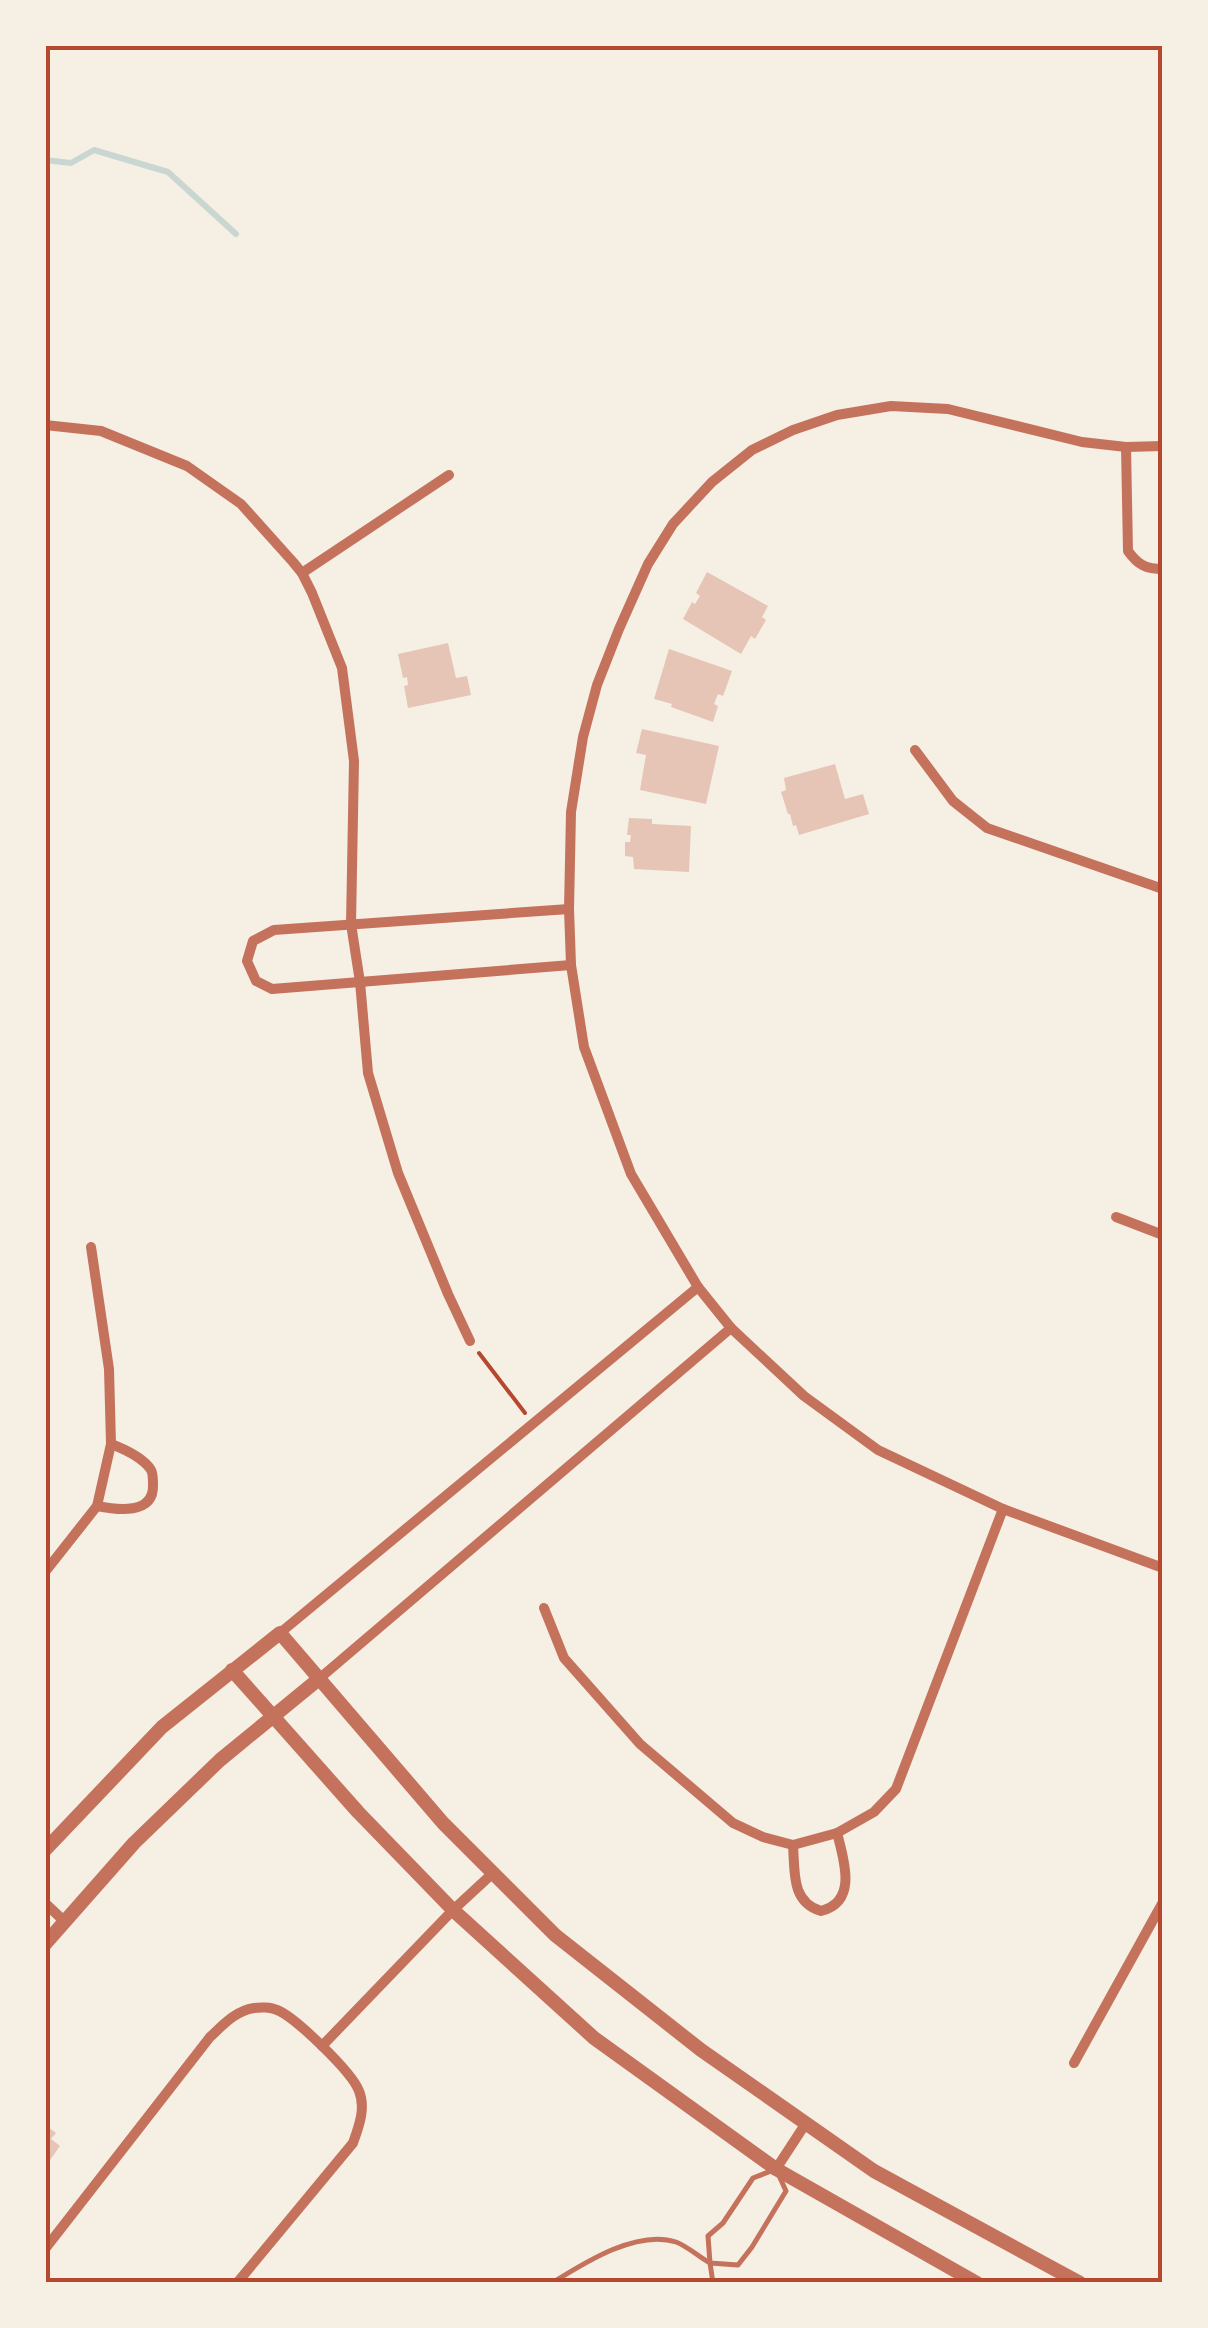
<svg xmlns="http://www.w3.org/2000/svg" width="1208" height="2328" viewBox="0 0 1208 2328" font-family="Lato,sans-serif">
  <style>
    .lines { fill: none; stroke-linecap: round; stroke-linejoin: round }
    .stream { stroke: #c9d6d2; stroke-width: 6 }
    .building { fill: #e6c5b7 }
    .path { stroke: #b5482f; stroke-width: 4 }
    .service { stroke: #c5725c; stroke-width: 5 }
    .minor { stroke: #c5725c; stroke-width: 10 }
    .tertiary { stroke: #c5725c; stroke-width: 14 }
    .neatline { fill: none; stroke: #b5482f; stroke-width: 4 }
  </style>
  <rect width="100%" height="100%" fill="#f6efe4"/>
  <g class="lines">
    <path class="stream" d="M45,160L71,163L94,150L168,172L236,234"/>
  </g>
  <g class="building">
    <path d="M707,572L768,606L762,617L766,620L755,639L751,636L741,654L683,619L692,602L695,604L700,596L696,593Z"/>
    <path d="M448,643L456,678L467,676L471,695L408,708L404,686L408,685L407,677L403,678L398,654Z"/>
    <path d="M669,649L732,671L723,696L718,694L714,704L718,706L713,722L671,707L672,704L654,699Z"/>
    <path d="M642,729L719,746L706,804L640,790L646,755L636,753Z"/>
    <path d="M835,764L845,799L863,794L869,814L799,835L796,825L793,826L790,814H788L781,792L786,790L784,778Z"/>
    <path d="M629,818L652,819V824L691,826L689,872L634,869L633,857L625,856V842H630L631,835H627Z"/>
    <path d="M45,2125L56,2133L51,2139L60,2146L45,2167Z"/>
  </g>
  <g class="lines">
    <path class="path" d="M479,1353L525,1413"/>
    <g class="service">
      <path d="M776,2169L786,2191L752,2247L738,2265L710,2263L708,2236L723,2223L753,2178Z"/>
      <path d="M552,2283C584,2263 637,2229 676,2242C687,2246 699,2257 710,2263L713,2283"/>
    </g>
    <g class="minor">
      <path d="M45,425L101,431L187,466L241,504L293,562L302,573L312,593L342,668L354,761L351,924L360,982L368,1073L398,1173L448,1294L470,1341"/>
      <path d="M1163,446L1126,447L1082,442L948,409L891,406L837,415L793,430L752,450L712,482L673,524L648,564L619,629L597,685L583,737L571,812L569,909L571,965L584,1047L631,1174L698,1287L731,1328L804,1396L878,1450L1003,1509L1163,1568"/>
      <path d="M1126,447L1128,551C1138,565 1146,569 1163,569"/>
      <path d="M302,573L449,475"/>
      <path d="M915,750L953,801L987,828L1163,889"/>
      <path d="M569,909L274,930L253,941L247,961L256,981L272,989L571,965"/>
      <path d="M1116,1217L1163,1235"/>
      <path d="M97,1506C117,1510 154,1515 153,1485C153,1481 153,1473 151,1470C143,1457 124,1449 111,1444"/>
      <path d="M45,1572L97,1506L111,1444L109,1369L91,1247"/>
      <path d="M544,1608L564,1658L640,1744L733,1823L763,1837L793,1845L837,1833L874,1812L896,1789L1003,1509"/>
      <path d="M280,1633L698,1287"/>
      <path d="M320,1678L731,1328"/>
      <path d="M793,1845C795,1872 791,1902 821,1911C858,1902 844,1860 837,1833"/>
      <path d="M45,1903L64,1921"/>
      <path d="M322,2046L453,1910L493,1873"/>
      <path d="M1074,2063L1163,1902"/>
      <path d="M776,2169L806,2123"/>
      <path d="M45,2249L210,2037C223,2025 235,2011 254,2008C260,2007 271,2007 277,2010C295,2017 352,2072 359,2091C366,2108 359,2126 353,2143L237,2283"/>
    </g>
    <g class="tertiary">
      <path d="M232,1670L358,1812L453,1910L594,2038L776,2169L977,2283"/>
      <path d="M45,1850L162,1727L280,1633L443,1823L555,1935L701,2050L874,2171L1080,2283"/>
      <path d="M45,1944L134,1843L220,1760L320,1678"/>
    </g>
  </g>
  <rect width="1208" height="2328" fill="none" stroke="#f6efe4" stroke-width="95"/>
  <rect x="48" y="48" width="1112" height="2232" class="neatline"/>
</svg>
